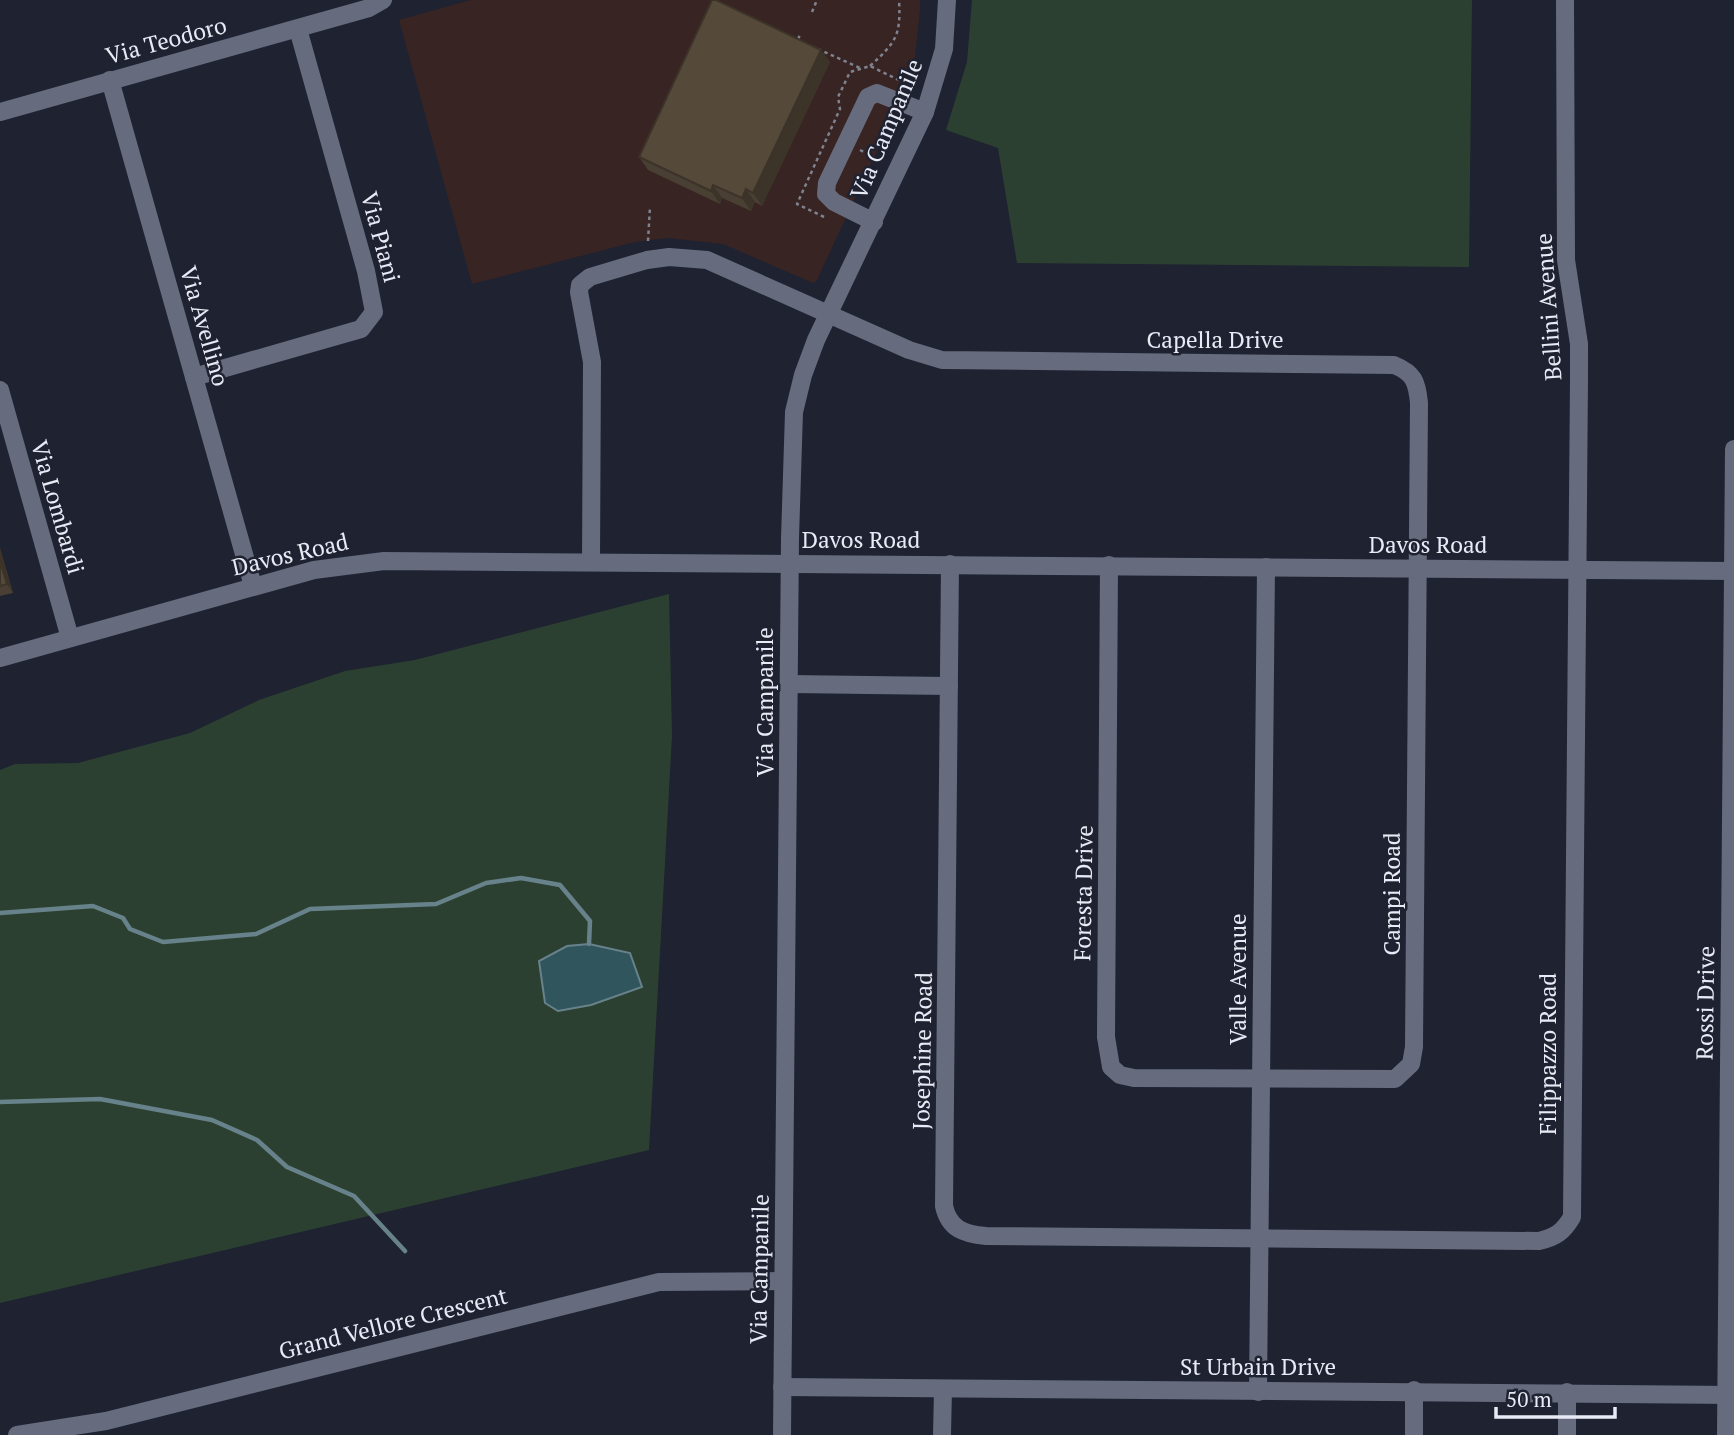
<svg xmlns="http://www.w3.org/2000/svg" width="1734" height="1435" viewBox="0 0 1734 1435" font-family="'PT Serif',serif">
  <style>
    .education { fill: #382422 }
    .green { fill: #2c4031 }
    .water { fill: #31555d; stroke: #68828b; stroke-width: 2 }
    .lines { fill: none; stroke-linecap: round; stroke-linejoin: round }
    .stream { stroke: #68828b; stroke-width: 4.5 }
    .path { stroke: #7f828f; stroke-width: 2.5; stroke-dasharray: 3.5 3.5; stroke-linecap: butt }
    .minor { stroke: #666b7d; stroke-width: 18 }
    .wall { fill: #493f32 }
    .shaded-wall { fill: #3c3329 }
    .building { fill: #55493a; stroke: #3c3329; stroke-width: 2 }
    .labels { text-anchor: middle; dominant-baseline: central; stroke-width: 5; stroke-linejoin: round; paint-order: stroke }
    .street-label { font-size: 23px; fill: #e8ebf5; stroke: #1e2231 }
  </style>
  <rect width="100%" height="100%" fill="#1e2231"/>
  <path class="education" d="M471,0H920V10L915,57L904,93L816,282L813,283L723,244L668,238L635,242L472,284L399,20Z"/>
  <g class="green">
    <path d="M972,0H1472L1469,267L1017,263L998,148L946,130L967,62Z"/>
    <path d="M669,594L672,736L649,1150L0,1303V770L15,764L78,763L190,733L259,700L345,671L415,660Z"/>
  </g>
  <path class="water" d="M589,944L630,953L642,987L591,1005L558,1011L545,1003L539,961L567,946Z"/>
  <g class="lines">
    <g class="stream">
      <path d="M0,913L93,906L123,918L130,929L163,942L256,934L310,909L436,904L486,883L521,878L560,885L590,921L589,944"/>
      <path d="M0,1102L100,1099L212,1120L257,1140L287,1167L354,1196L405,1251"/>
    </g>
    <g class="path">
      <path d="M812,12L817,0"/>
      <path d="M798,39L801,33"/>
      <path d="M818,49L860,68"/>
      <path d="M870,66C896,42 901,36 899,0"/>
      <path d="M860,150L876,158"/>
      <path d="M824,217L797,204L840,109L838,97L850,72L870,66L909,85"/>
      <path d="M648,241L650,207"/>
    </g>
    <g class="minor">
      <path d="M110,80L253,586"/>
      <path d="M0,112L369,8L383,0"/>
      <path d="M874,222L834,202L826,194L827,183L868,97L877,93L925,112"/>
      <path d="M194,377L361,329L374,312L366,271L298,29"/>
      <path d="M0,390L70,638"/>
      <path d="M591,561L592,362L579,292L580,285L590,277L647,260L669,257L707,260L909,350L942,360L1394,365C1414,373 1417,382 1419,403L1414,1047L1411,1064L1395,1079L1134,1078L1120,1075L1111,1067L1106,1037L1109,565"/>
      <path d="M950,564L944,1206C949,1229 964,1234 986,1236L1539,1241C1556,1237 1563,1232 1572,1217L1579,379V344L1566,260L1565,0"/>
      <path d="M0,658L314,570L384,561L1734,571"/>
      <path d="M789,684L949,686"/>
      <path d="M782,1387L1734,1395"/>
      <path d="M1258,1392L1266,567"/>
      <path d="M17,1435L106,1421L659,1282L783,1281"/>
      <path d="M782,1435L790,538L794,412L803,375L816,340L925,112L944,49L947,0"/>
      <path d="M942,1435L943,1389"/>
      <path d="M1414,1435V1390"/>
      <path d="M1567,1435V1392"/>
      <path d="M1726,1435L1734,449"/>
    </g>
  </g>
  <g class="wall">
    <path d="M821,50L830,62L762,206L755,202L751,211L722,198L720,204L648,170L639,157Z"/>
    <path d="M0,548L13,593L0,596Z"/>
  </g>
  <g class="shaded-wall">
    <path d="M821,50L830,62L762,206L753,193Z"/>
    <path d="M713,185L722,198L720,204L711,191Z"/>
    <path d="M746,189L755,202L751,211L742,198Z"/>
    <path d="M0,548L13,593L7,584L0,561Z"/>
  </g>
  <g class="building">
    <path d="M712,0H716L821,50L753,193L746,189L742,198L713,185L711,191L639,157Z"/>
    <path d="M0,561L7,584L0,586Z"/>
  </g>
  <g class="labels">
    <g class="street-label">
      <text transform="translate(166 40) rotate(-15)">Via Teodoro</text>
      <text transform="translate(886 129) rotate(-67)">Via Campanile</text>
      <text transform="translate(381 237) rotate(75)">Via Piani</text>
      <text transform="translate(1548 307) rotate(-94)">Bellini Avenue</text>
      <text transform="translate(205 326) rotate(74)">Via Avellino</text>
      <text x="1215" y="339">Capella Drive</text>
      <text transform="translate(58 507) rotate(74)">Via Lombardi</text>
      <text x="861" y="539">Davos Road</text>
      <text x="1428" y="544">Davos Road</text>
      <text transform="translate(290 554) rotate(-13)">Davos Road</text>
      <text transform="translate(764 702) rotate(-90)">Via Campanile</text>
      <text transform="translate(1083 893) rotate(-89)">Foresta Drive</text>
      <text transform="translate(1391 894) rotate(-90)">Campi Road</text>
      <text transform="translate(1237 979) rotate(-90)">Valle Avenue</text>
      <text transform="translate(1705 1003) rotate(-89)">Rossi Drive</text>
      <text transform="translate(922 1051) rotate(-89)">Josephine Road</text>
      <text transform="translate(1547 1054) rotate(-90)">Filippazzo Road</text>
      <text transform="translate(759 1269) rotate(-89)">Via Campanile</text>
      <text transform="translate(393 1323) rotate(-14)">Grand Vellore Crescent</text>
      <text x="1258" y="1366">St Urbain Drive</text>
    </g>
  </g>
  <path d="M1496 1407v10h119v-10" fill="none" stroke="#e8ebf5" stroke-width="3.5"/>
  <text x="1506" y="1407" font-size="21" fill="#e8ebf5" stroke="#1e2231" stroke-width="5" paint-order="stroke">50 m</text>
</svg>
